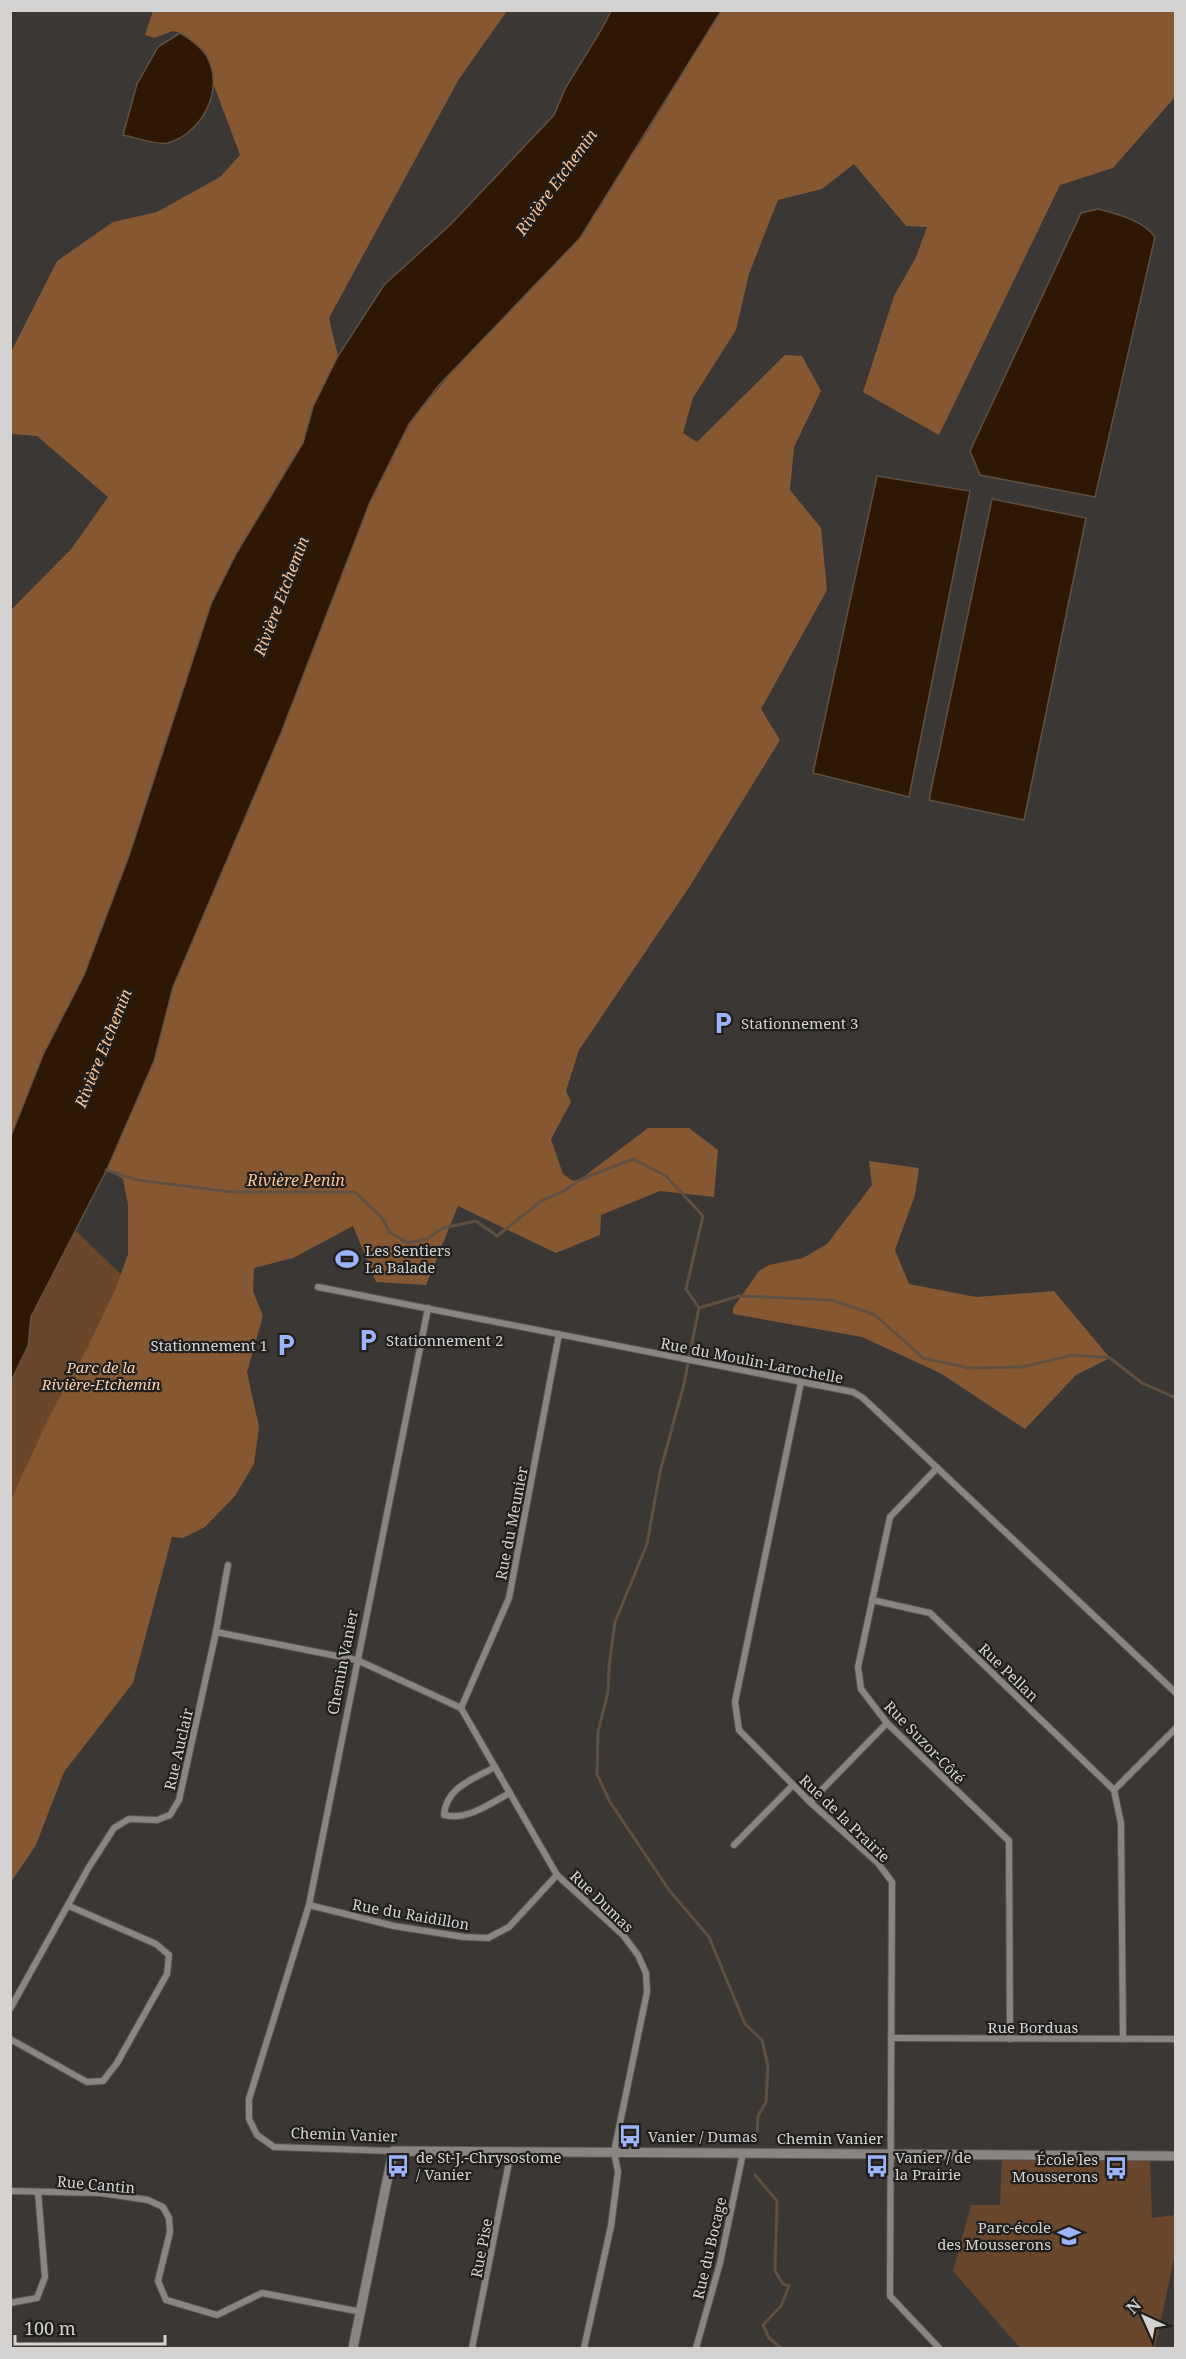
<svg xmlns="http://www.w3.org/2000/svg" width="1186" height="2359" viewBox="0 0 1186 2359" font-family="'Noto Serif',serif">
<style>
.green{fill:#6a472a}
.forest{fill:#865831}
.water{fill:#2e1803;stroke:#605041;stroke-width:1.5}
.lines{fill:none;stroke-linecap:round;stroke-linejoin:round}
.stream{stroke:#605041;stroke-width:3}
.minor-casing{stroke:#585452;stroke-width:8}
.tertiary-casing{stroke:#585452;stroke-width:11}
.minor{stroke:#898582;stroke-width:6}
.tertiary{stroke:#898582;stroke-width:9}
.labels{text-anchor:middle;dominant-baseline:central;stroke-width:4.5;stroke-linejoin:round;paint-order:stroke}
.poi-label{font-size:15px;fill:#d5d3d1;stroke:#201f1d;text-anchor:start}
.street-label{font-size:15px;fill:#d5d3d1;stroke:#201f1d}
.park-label{font-size:15px;font-style:italic;fill:#fcd0ae;stroke:#201f1d}
.water-label{font-size:16px;font-style:italic;fill:#fcc395;stroke:#201f1d}
</style>
<rect width="100%" height="100%" fill="#3a3734"/>
<g class="green">
<path d="M42,1198L137,1290L11,1729V1256Z"/>
<path d="M1002,2155L1150,2156L1152,2218L1175,2215V2254L1155,2348H1020L953,2271L971,2205H1000Z"/>
</g>
<g class="forest">
<path d="M153,11H507L459,79L329,318L338,356L313,407L303,443L236,554L211,604L129,856L84,975L43,1055L11,1136V610L72,548L108,497L37,436L11,434V352L57,261L113,222L157,212L220,177L240,155L213,83L207,58L194,43L180,33L173,31L154,38L145,35Z"/>
<path d="M721,11H1175V97L1113,168L1060,185L939,435L863,392L894,296L916,257L927,227L906,226L854,164L822,189L778,200L749,274L736,330L693,398L683,433L697,442L785,355L802,356L821,391L794,447L790,490L821,528L827,590L761,709L780,740L690,886L579,1050L566,1091L571,1102L551,1139L563,1174L573,1181L582,1178L648,1128H689L718,1150L714,1197L660,1191L601,1215L600,1235L556,1253L458,1206L426,1285L376,1282L353,1226L293,1258L254,1268L253,1291L263,1316L247,1372L259,1427L254,1464L235,1496L205,1527L183,1538L172,1537L133,1683L64,1772L36,1845L11,1882V1500L49,1417L88,1347L116,1288L128,1254V1205L123,1179L107,1169L154,1061L173,987L281,733L370,502L409,424L641,142Z"/>
<path d="M869,1161L919,1168L915,1195L895,1250L909,1284L976,1297L1054,1291L1110,1358L1076,1375L1025,1429L940,1373L862,1337L733,1314V1308L759,1271L769,1265L803,1258L827,1244L872,1185Z"/>
</g>
<g class="water">
<path d="M611,11H721L580,238L439,385L409,424L370,502L281,733L173,987L154,1061L107,1169L31,1317L28,1346L11,1381V1136L43,1055L84,975L129,856L211,604L236,554L303,443L313,407L338,356L384,285L451,224L554,115L566,87L603,27Z"/>
<path d="M180,33C190,39 202,47 207,57C225,90 202,133 168,143C159,146 134,137 123,135L137,84L158,47Z"/>
<path d="M1098,209C1117,214 1143,220 1155,237L1095,497L980,475L970,451L1081,213Z"/>
<path d="M877,476L970,491L909,797L813,773Z"/>
<path d="M992,499L1086,518L1024,820L929,800Z"/>
</g>
<g class="lines">
<g class="stream">
<path d="M106,1170L137,1180L232,1192H355L383,1219L389,1232L408,1243L427,1239L443,1228L476,1221L497,1236L541,1201L562,1192L582,1179L633,1159L666,1176L703,1216L686,1289L699,1308L739,1296L832,1300L875,1315L923,1358L969,1368L1022,1367L1073,1355L1110,1358L1142,1383L1176,1398"/>
<path d="M699,1308L684,1384L660,1472L647,1544L615,1622L609,1667L608,1692L598,1732L597,1774L610,1802L669,1890L709,1937L745,2024L762,2040L768,2066L766,2102L758,2116L757,2133"/>
<path d="M755,2175L777,2201L775,2271L783,2284L789,2286L781,2306L763,2325L769,2338L781,2348"/>
</g>
<g class="minor-casing">
<g id="minor">
<path d="M318,1287L853,1392L863,1398L1176,1693"/>
<path d="M801,1382L735,1702L739,1730L810,1802L878,1863L892,1882L890,2296L939,2348"/>
<path d="M937,1468L890,1517L858,1667L861,1689L887,1723L1009,1841L1010,2039"/>
<path d="M872,1600L930,1613L1114,1790L1121,1823L1123,2039"/>
<path d="M216,1632L357,1660L461,1708L557,1875L623,1935L638,1955L646,1973L647,1992L614,2152L618,2172L611,2226L584,2348"/>
<path d="M461,1708L509,1598L559,1334"/>
<path d="M495,1767C474,1779 446,1787 444,1815C467,1821 491,1803 510,1793"/>
<path d="M1114,1790L1176,1728"/>
<path d="M810,1802L887,1723"/>
<path d="M734,1845L793,1785"/>
<path d="M309,1905L394,1926L464,1937L488,1938L509,1927L557,1875"/>
<path d="M10,2009L89,1867L114,1828L129,1819L157,1820L170,1815L179,1800L216,1632L228,1565"/>
<path d="M891,2038L1176,2039"/>
<path d="M10,2039L87,2082L103,2081L117,2063L167,1974L169,1955L156,1944L69,1906"/>
<path d="M393,2151L274,2147L257,2135L249,2119V2099L309,1905L428,1308"/>
<path d="M10,2191L101,2193L148,2200L163,2207L169,2218L170,2232L158,2281L166,2300L217,2315L262,2293L362,2312"/>
<path d="M10,2303L37,2298L45,2277L38,2192"/>
<path d="M472,2348L511,2152"/>
<path d="M696,2348L720,2263L743,2153"/>
</g>
</g>
<g class="tertiary-casing">
<path id="tertiary" d="M353,2348L393,2151L1176,2156"/>
</g>
<use href="#minor" class="minor"/>
<use href="#tertiary" class="tertiary"/>
</g>
<defs>
<g id="parking-bare" transform="scale(1.8)"><path d="M-3.5-5.5H1a3.5 3.5 0 0 1 0 7H-1V5.5H-3.5ZM-1-3.4V-.6H.8a1.4 1.4 0 0 0 0-2.8Z" fill="#9cb4fd" stroke="#201f1d" stroke-width="2.5" paint-order="stroke"/></g>
<g id="stadium-bare" transform="scale(1.8)"><path d="M0-5a6.5 5 0 1 0 0 10a6.5 5 0 1 0 0-10ZM-3.5-1.8h7v3.6h-7Z" fill="#9cb4fd" stroke="#201f1d" stroke-width="2.5" paint-order="stroke"/></g>
<g id="bus-bare" transform="scale(1.8)"><path d="M-5-6H5V4H4V6H2V4H-2V6H-4V4H-5ZM-3.5-4V0h7V-4ZM-3.5 1.2v1.5H-2V1.2ZM2 1.2v1.5H3.5V1.2Z" fill="#9cb4fd" stroke="#201f1d" stroke-width="2.5" paint-order="stroke"/></g>
<g id="school-bare" transform="scale(1.8)"><path d="M0-5L7-2L0 1L-7-2ZM-4 1L0 2.5L4 1V4Q0 6-4 4Z" fill="#9cb4fd" stroke="#201f1d" stroke-width="2.5" paint-order="stroke"/></g>
</defs>
<g fill-rule="evenodd">
<use href="#parking-bare" x="723" y="1023"/>
<use href="#stadium-bare" x="347" y="1259"/>
<use href="#parking-bare" x="368" y="1340"/>
<use href="#parking-bare" x="286" y="1345"/>
<use href="#bus-bare" x="630" y="2136"/>
<use href="#bus-bare" x="398" y="2166"/>
<use href="#bus-bare" x="877" y="2166"/>
<use href="#bus-bare" x="1116" y="2168"/>
<use href="#school-bare" x="1069" y="2236"/>
</g>
<g class="labels">
<g class="poi-label">
<text x="741" y="1023">Stationnement 3</text>
<text x="365" y="1250">Les Sentiers<tspan x="365" dy="17">La Balade</tspan></text>
<text x="386" y="1340">Stationnement 2</text>
<text x="268" y="1345" text-anchor="end">Stationnement 1</text>
<text x="648" y="2136">Vanier / Dumas</text>
<text x="416" y="2157">de St-J.-Chrysostome<tspan x="416" dy="17">/ Vanier</tspan></text>
<text x="895" y="2157">Vanier / de<tspan x="895" dy="17">la Prairie</tspan></text>
<text x="1098" y="2159" text-anchor="end">École les<tspan x="1098" dy="17">Mousserons</tspan></text>
<text x="1051" y="2227" text-anchor="end">Parc-école<tspan x="1051" dy="17">des Mousserons</tspan></text>
</g>
<g class="street-label">
<text transform="translate(752 1360) rotate(11)">Rue du Moulin-Larochelle</text>
<text transform="translate(511 1523) rotate(-79)">Rue du Meunier</text>
<text transform="translate(342 1662) rotate(-79)">Chemin Vanier</text>
<text transform="translate(1009 1672) rotate(44)">Rue Pellan</text>
<text transform="translate(925 1742) rotate(46)">Rue Suzor-Côté</text>
<text transform="translate(178 1749) rotate(-77)">Rue Auclair</text>
<text transform="translate(845 1818) rotate(44)">Rue de la Prairie</text>
<text transform="translate(602 1901) rotate(44)">Rue Dumas</text>
<text transform="translate(411 1914) rotate(10)">Rue du Raidillon</text>
<text x="1033" y="2027">Rue Borduas</text>
<text transform="translate(344 2134) rotate(2)">Chemin Vanier</text>
<text x="830" y="2138">Chemin Vanier</text>
<text transform="translate(96 2184) rotate(5)">Rue Cantin</text>
<text transform="translate(481 2248) rotate(-79)">Rue Pise</text>
<text transform="translate(709 2248) rotate(-77)">Rue du Bocage</text>
</g>
<g class="park-label">
<text x="101" y="1367">Parc de la<tspan x="101" dy="17">Rivière-Etchemin</tspan></text>
</g>
<g class="water-label">
<text transform="translate(556 182) rotate(-54)">Rivière Etchemin</text>
<text transform="translate(281 596) rotate(-69)">Rivière Etchemin</text>
<text transform="translate(103 1048) rotate(-68)">Rivière Etchemin</text>
<text x="296" y="1180">Rivière Penin</text>
</g>
</g>
<rect width="1186" height="2359" fill="none" stroke="#d5d3d1" stroke-width="24"/>
<g transform="translate(1144 2317) rotate(315)" stroke="#201f1d" stroke-width="4.5" paint-order="stroke">
<path d="M0-4.5L10 22L0 15L-10 22Z" fill="#d5d3d1"/>
<text y="-9" font-size="16" font-weight="bold" text-anchor="middle" fill="#d5d3d1">N</text>
</g>
<path d="M15 2335v9h150v-9" fill="none" stroke="#d5d3d1" stroke-width="3"/>
<text x="24" y="2335" font-size="18" fill="#d5d3d1" stroke="#201f1d" stroke-width="4.5" paint-order="stroke">100 m</text>
</svg>
